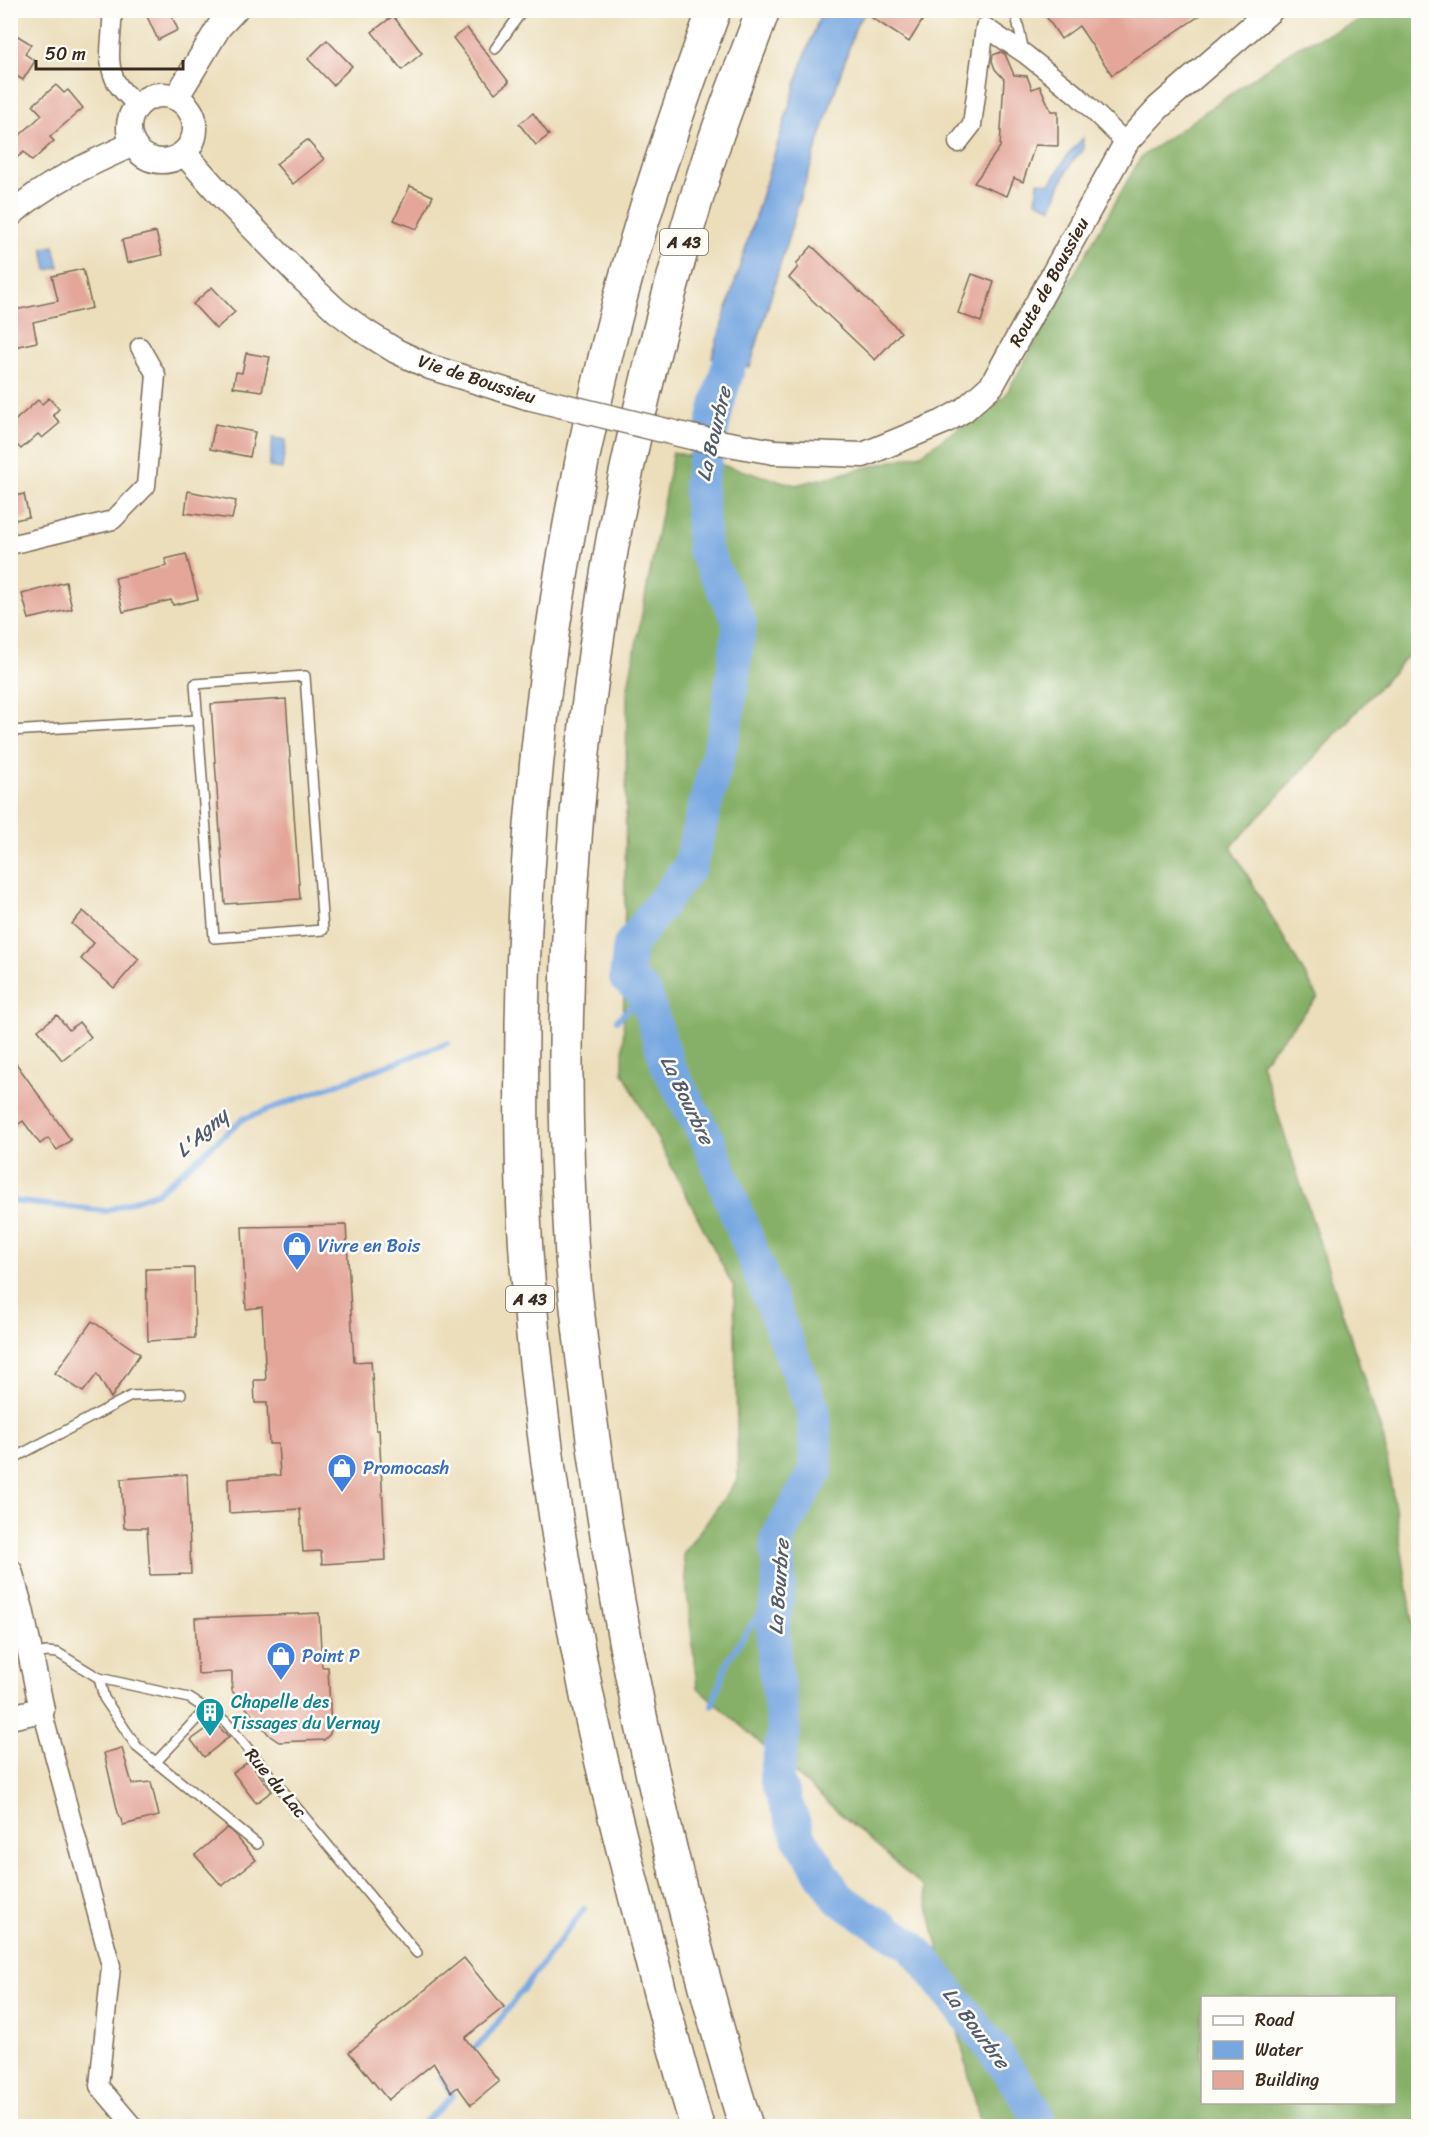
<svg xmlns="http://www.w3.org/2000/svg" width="1429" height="2137" viewBox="0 0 1429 2137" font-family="Sriracha,sans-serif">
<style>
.forest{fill:#86b068;stroke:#606d43;stroke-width:1.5;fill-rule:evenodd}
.water{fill:#77a7e1;stroke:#596880;stroke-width:1.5}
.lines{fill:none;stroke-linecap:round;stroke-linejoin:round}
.stream{stroke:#77a7e1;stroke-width:6}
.river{stroke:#77a7e1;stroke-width:34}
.building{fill:#e3a699}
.service-casing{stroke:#796955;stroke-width:12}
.minor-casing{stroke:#796955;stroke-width:21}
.tertiary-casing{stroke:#796955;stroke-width:27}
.motorway-casing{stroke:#796955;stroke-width:36}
.service{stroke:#fff;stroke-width:9}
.minor{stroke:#fff;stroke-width:18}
.tertiary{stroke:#fff;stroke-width:24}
.motorway{stroke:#fff;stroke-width:33}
.tertiary-bridge-casing{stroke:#796955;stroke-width:27;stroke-linecap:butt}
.tertiary-bridge{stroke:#fff;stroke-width:24}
.labels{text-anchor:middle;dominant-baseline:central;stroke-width:5;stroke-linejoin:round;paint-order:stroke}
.shield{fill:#fdfcf7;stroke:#75695f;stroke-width:1.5}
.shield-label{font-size:16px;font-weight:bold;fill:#3b2a1e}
.street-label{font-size:18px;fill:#3b2a1e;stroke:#fdfcf7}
.shop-label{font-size:18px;fill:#366cbe;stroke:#fdfcf7;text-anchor:start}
.culture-label{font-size:18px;fill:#0d838f;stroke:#fdfcf7;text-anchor:start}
.water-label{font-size:20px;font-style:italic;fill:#535c6c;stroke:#fdfcf7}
</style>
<rect width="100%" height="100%" fill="#fdfcf7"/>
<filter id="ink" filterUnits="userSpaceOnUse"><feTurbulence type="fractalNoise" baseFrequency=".0167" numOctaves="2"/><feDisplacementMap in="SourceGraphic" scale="12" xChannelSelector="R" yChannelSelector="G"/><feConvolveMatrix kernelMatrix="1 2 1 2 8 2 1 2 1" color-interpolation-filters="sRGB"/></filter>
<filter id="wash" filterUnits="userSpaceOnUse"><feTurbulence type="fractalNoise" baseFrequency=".008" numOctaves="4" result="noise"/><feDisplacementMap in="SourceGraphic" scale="24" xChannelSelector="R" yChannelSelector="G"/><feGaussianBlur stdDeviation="1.35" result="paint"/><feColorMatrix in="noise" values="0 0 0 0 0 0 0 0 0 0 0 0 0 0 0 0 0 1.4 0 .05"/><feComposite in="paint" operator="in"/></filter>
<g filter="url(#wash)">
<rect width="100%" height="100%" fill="#ecdebb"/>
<path class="forest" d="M1384,11H1418V645L1231,847L1318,997L1261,1063L1384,1440L1418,1653V2126H981L924,1888L697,1687L683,1554L738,1479L734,1288L623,1072L627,692L673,452L796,485L921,454L1005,396L1141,157L1297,47ZM1202,1998H1394V2102H1202Z"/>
<g class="water">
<path d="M822,11H868L857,23L797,208L750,367L712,357L804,58Z"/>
<path d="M1083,138V151C1069,158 1057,193 1052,208L1036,201L1038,182L1051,183L1067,156Z"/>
<path d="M54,246L59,267L47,270L43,248Z"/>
<path d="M273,438L286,440L282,469L269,467Z"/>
</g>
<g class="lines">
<g class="stream">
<path d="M617,1020L645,993"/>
<path d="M10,1201L106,1211L158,1192L243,1119L448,1043"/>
<path d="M712,1705L728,1660L779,1584"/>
<path d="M467,2054L485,2039L584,1909"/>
<path d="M420,2126L453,2096L441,2075"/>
</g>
<path class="river" d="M743,316L717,406L700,483L704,550L740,622L727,719L690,866L630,945L626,978L645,993L668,1067L709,1142L814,1412L816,1471L777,1539L779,1584L773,1624L775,1667L784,1731L776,1778L799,1837L839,1899L910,1945L924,1960L998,2056L1032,2105L1041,2126"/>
</g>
<g id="blocks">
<g class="building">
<path d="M144,10H169L178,30L158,40Z"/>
<path d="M860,10H929L909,42Z"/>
<path d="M1042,10H1208L1112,75L1079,26L1061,39Z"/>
<path d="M393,16L422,53L402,70L372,32Z"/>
<path d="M467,28L509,82L495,93L453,38Z"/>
<path d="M10,31L31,44L25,54L35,61L23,80L13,74L10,77Z"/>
<path d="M327,40L352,66L333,85L308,59Z"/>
<path d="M1001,52L1005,54L1014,75L1027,76L1032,89L1040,86L1051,111H1058V146L1035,145L1023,182L1014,178L1007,196L974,183L1000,147L1004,79L995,69L992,61L993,55Z"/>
<path d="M56,85L64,93L68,90L83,108L50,137L54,141L32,161L24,152L10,163V144L42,115L33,105Z"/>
<path d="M533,113L549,135L536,145L519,124Z"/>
<path d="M307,140L324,159L293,184L276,164Z"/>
<path d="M410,186L433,196L417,229L394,220Z"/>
<path d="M156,232L162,255L127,263L122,240Z"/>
<path d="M812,246L901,332L875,360L789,278L798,267L796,264Z"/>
<path d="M83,269L92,308L33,322L37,342L14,347L10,332V311L58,301L52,276Z"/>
<path d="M972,274L994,282L981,322L958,313Z"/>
<path d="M212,287L235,312L216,329L193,304Z"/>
<path d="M246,353L270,357L262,391L233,387L236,372L242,373Z"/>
<path d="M49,398L59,409L53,415L60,423L42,438L38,434L21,449L10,438V425L38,400L42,404Z"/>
<path d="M215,424L255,432L250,457L210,449Z"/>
<path d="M188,491L236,501L232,519L185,513Z"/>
<path d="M24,494L29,517L10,521V497Z"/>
<path d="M186,554L198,599L173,605L171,600L123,612L115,578L167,566L165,559Z"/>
<path d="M66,582L72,609L29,619L22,594Z"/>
<path d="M286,699L300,899L225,904L211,704Z"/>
<path d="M83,911L139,959L114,988L81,959L94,943L72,924Z"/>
<path d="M57,1015L69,1030L79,1022L91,1037L62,1060L38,1030Z"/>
<path d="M10,1055L71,1140L57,1150L48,1138L40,1144L23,1121L10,1130Z"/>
<path d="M346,1225L354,1362L371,1361L376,1430H379L386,1560L322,1564L321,1551L303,1552L300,1509L229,1513L228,1479L280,1475L278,1444H269L267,1403H255L254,1380H266L262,1307L246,1309L242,1227Z"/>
<path d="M194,1268L195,1338L148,1341L146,1269Z"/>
<path d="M92,1321L140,1354L111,1398L97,1374L83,1392L55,1373Z"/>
<path d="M187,1474L191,1574L150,1575L147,1528H124L121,1479Z"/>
<path d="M319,1613L322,1667H328L331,1729L330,1734L324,1740L279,1742L270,1736L232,1691V1672L198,1674L195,1618Z"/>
<path d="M215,1723L229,1737L204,1757L191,1740Z"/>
<path d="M122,1748L132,1784L151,1782L159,1816L123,1825L120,1817H119L104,1753Z"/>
<path d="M249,1761L272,1791L256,1803L233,1773Z"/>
<path d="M227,1828L235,1835L256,1860L222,1886L195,1855Z"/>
<path d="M464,1958L504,2007L465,2038L499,2082L471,2105L458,2087L451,2092L434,2063L388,2100L349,2052Z"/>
</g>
</g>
</g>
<g filter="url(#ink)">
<use href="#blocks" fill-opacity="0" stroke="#796955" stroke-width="1.5"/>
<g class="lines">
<g class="service-casing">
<g id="service">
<path d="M1015,10L1024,52"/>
<path d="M495,49L523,10"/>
<path d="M305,676L323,930L214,938L195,684Z"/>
<path d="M10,731L198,720"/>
<path d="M10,1460L131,1396L181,1394"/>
<path d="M32,1655L47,1652L58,1653L99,1678L189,1698L225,1721L417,1953"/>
<path d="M99,1678L104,1698L137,1747L257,1844"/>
<path d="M156,1762L206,1709"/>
</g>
</g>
<g class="minor-casing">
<g id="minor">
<path d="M112,10C114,35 103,63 118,85C123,92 131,99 137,106"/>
<path d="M958,143L972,125L985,27L1025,54L1078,96L1126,143"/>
<path d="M10,545L113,520L146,486L156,375L140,347"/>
<path d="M42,1710L111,1966L99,2086L133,2126"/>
</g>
</g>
<g class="tertiary-casing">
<g id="tertiary">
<circle cx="162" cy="128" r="33"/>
<path d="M176,98L219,27L235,10"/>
<path d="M184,153L221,195L304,280L337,311L364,331L396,351L430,367L527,397"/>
<path d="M10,215C49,181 87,165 133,144"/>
<path d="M774,452L863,455L943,422L964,410L992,385L1126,143L1158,108L1271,10"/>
<path d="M10,1571L21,1609L42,1710L10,1717"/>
</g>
</g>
<g class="motorway-casing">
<g id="motorway">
<path d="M697,2126C678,2064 662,2001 646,1938C625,1858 604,1777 587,1696C559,1554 538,1410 527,1266C521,1187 521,1107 522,1028C525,782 557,537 620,299C646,201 679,106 714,10"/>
<path d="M746,2126C726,2065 710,2001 693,1938C649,1774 615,1608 593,1439C585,1378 577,1317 572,1256C560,1068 566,879 590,693C599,621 610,549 625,478C649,365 678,253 714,143C729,98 747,55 763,10"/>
</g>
</g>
<use href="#service" class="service"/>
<use href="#minor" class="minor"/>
<use href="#tertiary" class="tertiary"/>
<use href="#motorway" class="motorway"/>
<g class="tertiary-bridge-casing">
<path id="tertiary-bridge" d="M527,397L691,437L774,452"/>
</g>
<use href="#tertiary-bridge" class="tertiary-bridge"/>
</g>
</g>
<defs>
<g id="shop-pin" transform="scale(1.5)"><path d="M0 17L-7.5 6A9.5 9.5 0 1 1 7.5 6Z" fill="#3f7fe0" stroke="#fdfcf7"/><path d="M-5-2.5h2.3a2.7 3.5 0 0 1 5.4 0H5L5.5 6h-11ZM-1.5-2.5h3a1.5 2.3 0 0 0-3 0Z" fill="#fff"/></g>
<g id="building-pin" transform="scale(1.5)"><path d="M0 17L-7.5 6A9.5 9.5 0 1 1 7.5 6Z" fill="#0f9aa8" stroke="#fdfcf7"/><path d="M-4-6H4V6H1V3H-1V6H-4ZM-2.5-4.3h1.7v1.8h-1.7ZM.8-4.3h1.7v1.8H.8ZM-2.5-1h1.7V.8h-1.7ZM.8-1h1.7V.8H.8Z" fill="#fff"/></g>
</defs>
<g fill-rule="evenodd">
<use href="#shop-pin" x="297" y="1246"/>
<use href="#shop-pin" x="342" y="1468"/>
<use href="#shop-pin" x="281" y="1656"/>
<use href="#building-pin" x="210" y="1712"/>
</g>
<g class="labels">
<g class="shield">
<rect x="660" y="229" width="48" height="26" rx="4.5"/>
<rect x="506" y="1286" width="48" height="26" rx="4.5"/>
</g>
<g class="shield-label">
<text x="684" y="242">A 43</text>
<text x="530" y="1299">A 43</text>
</g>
<g class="street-label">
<text transform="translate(1049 282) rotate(-61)">Route de Boussieu</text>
<text transform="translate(477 379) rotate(18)">Vie de Boussieu</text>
<text transform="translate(276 1783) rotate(50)">Rue du Lac</text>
</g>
<g class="shop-label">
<text x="318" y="1246">Vivre en Bois</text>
<text x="363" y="1468">Promocash</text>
<text x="302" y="1656">Point P</text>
</g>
<g class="culture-label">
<text x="231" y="1702">Chapelle des<tspan x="231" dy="21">Tissages du Vernay</tspan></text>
</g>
<g class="water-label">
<text transform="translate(714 434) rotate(-77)">La Bourbre</text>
<text transform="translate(687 1100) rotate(64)">La Bourbre</text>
<text transform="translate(202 1133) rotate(-41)">L'Agny</text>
<text transform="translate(779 1587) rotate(-86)">La Bourbre</text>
<text transform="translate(976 2028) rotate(53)">La Bourbre</text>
</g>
</g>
<rect width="1429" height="2137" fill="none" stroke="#fdfcf7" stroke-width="36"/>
<rect x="1201" y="1996" width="195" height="108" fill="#fdfcf7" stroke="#afa8a0" stroke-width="1.5"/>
<rect x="1213" y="2016" width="30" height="9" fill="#ffffff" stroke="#afa8a0" stroke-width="1.5"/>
<text x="1255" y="2026" font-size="18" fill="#3b2a1e">Road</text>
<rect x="1213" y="2041" width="30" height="18" fill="#77a7e1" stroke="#afa8a0" stroke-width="1.5"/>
<text x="1255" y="2056" font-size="18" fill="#3b2a1e">Water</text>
<rect x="1213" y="2071" width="30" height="18" fill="#e3a699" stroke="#afa8a0" stroke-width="1.5"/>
<text x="1255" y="2086" font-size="18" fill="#3b2a1e">Building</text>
<path d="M36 60v9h147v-9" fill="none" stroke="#3b2a1e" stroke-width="3"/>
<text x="45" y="60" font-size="18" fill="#3b2a1e" stroke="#fdfcf7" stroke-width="4.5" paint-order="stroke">50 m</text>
</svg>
